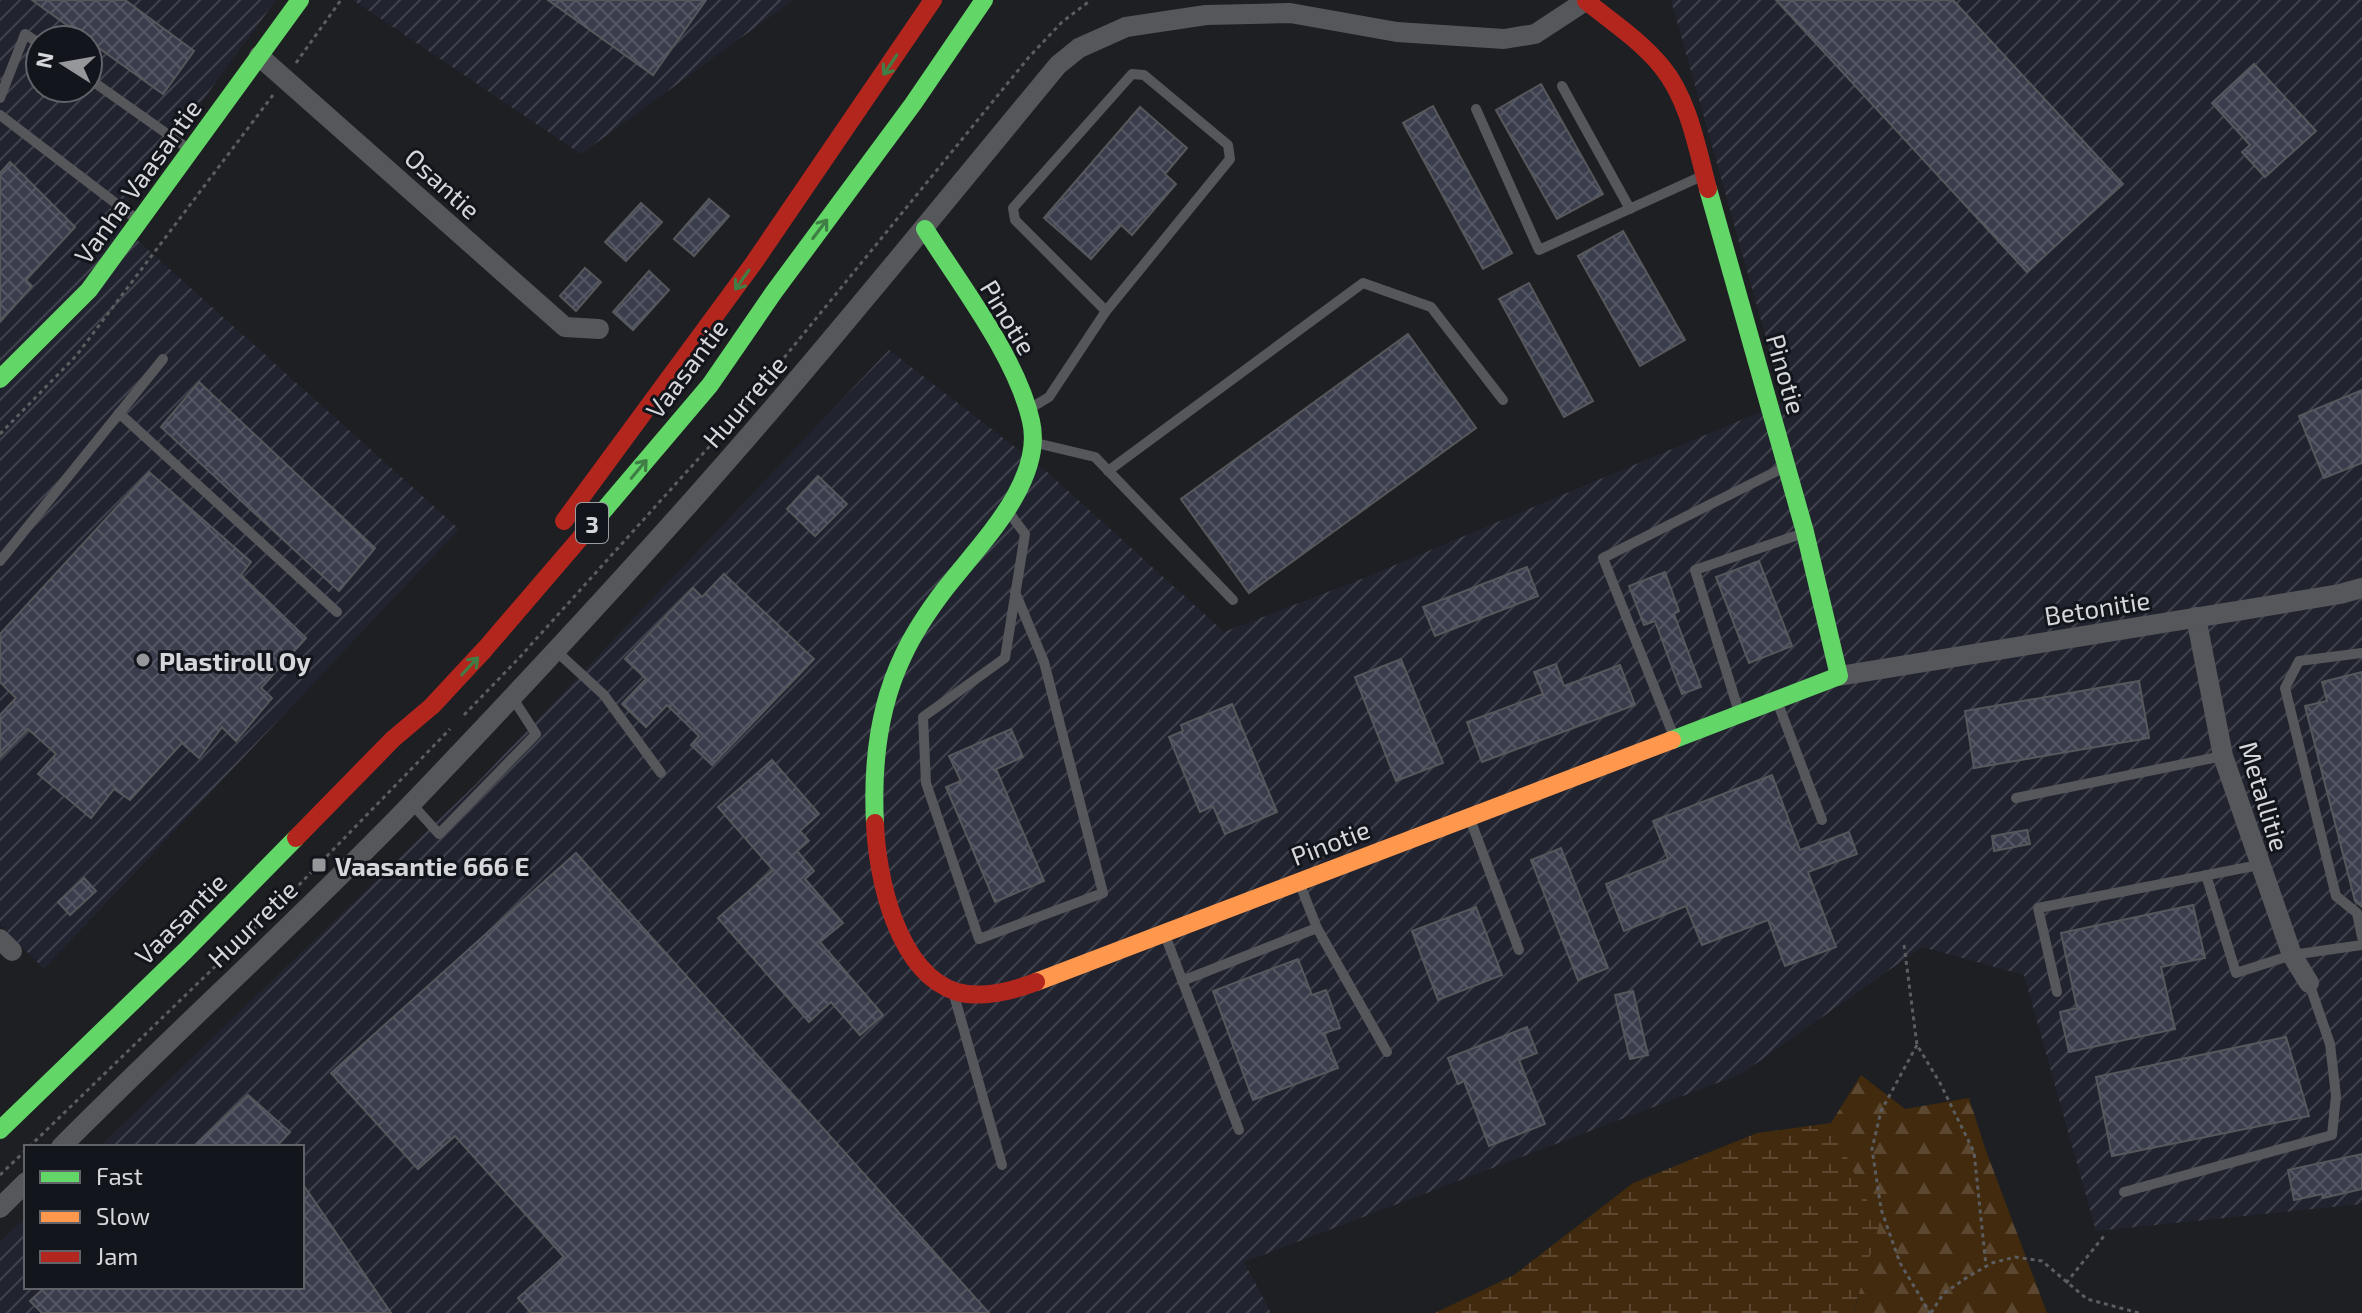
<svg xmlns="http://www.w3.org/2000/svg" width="2362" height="1313" viewBox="0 0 2362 1313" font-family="'Exo 2',sans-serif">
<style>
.industrial{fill:url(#industrial-furrows);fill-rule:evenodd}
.forest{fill:url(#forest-firs)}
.wetland{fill:url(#wetland-marsh)}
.building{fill:url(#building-cross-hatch);stroke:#57585b;stroke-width:2}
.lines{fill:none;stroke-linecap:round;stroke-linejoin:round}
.path{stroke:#5c5d5f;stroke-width:3;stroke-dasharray:4 4;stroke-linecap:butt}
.lane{stroke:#56575a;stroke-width:10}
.street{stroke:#56575a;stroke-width:20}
.fast{stroke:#63d668;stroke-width:18}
.slow{stroke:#ff974d;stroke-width:18}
.jam{stroke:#b3261e;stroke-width:18}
.oneway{stroke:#3f7f46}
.poi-dot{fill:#95979b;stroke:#13151c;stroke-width:3}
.labels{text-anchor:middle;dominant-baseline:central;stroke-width:6;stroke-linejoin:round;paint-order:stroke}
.shield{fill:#13151c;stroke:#9b9da2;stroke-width:2}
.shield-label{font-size:24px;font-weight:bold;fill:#d5d7db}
.street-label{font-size:26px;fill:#d5d7db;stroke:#13151c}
.poi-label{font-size:26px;font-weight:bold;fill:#d5d7db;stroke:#13151c;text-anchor:start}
</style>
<defs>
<pattern id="industrial-furrows" width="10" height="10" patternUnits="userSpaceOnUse" patternTransform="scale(2)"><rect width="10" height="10" fill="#21242f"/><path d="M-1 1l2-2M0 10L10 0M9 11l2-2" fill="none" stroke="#40434d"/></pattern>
<pattern id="forest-firs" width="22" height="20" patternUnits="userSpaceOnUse" patternTransform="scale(2)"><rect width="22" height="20" fill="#412a0d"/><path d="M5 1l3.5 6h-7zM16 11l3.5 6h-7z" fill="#5c4830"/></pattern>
<pattern id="wetland-marsh" width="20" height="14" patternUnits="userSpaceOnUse" patternTransform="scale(2)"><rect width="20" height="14" fill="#412a0d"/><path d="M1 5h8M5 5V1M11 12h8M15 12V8" fill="none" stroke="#5c4830"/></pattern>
<pattern id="building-cross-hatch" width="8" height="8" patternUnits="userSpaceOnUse" patternTransform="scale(2)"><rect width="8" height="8" fill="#3a3d4c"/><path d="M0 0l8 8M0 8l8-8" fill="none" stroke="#565865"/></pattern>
</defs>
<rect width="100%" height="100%" fill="#1e1f23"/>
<g class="industrial">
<path d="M0,0H276L115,220L459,529L44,969L0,924ZM40,40H88V88H40Z"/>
<path d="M353,0H793L581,154Z"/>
<path d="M1671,0H2362V1204L2096,1231L2024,975L1922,947L1741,1074L1244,1262L1271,1313H0V1242L26,1217V1287H302V1147H99L477,783L889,350L1046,471L1224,632L1364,578L1784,402Z"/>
</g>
<path class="forest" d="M1861,1075L1905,1109L1969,1098L1985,1148L2047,1313H1853L1859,1295L1831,1123Z"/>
<path class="wetland" d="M1831,1123L1879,1226L1853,1313H1435L1514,1275L1633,1183L1757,1133Z"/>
<g class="building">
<path d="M32,0H125L194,51L163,94Z"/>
<path d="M548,0H706L653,75Z"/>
<path d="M1776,0H1953L2123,184L2027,272Z"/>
<path d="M2254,64L2316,131L2265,177L2242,152L2250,145L2212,103Z"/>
<path d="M1541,84L1603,194L1557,219L1496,110Z"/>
<path d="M1433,106L1512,253L1483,269L1403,123Z"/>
<path d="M1140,107L1187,148L1165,174L1176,184L1132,235L1121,225L1091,259L1044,218Z"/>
<path d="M10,162L75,227L26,280L32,286L0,322V173Z"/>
<path d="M709,199L729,216L694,256L674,239Z"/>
<path d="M641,203L662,222L626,261L605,242Z"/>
<path d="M1623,231L1685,340L1640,366L1578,256Z"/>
<path d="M585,268L601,282L576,311L560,296Z"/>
<path d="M649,271L669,290L633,330L613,312Z"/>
<path d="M1529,283L1593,401L1564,417L1499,299Z"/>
<path d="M1408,334L1476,428L1249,593L1181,499Z"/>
<path d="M199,382L375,548L339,591L161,427Z"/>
<path d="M2362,390V463L2324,478L2299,416Z"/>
<path d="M149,472L251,562L241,575L306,638L261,688L272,698L236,741L222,727L199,758L182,743L130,800L114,789L91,818L38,774L56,754L28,729L0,757V715L16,698L0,682V634Z"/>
<path d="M818,476L847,504L815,536L787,509Z"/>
<path d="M1759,561L1792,646L1749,663L1716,577Z"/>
<path d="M1527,567L1538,596L1435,636L1423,607Z"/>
<path d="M1665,572L1679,611L1674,614L1701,687L1682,694L1655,621L1644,625L1629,586Z"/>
<path d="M724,574L814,659L712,765L691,745L699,736L667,705L646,727L622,704L646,679L625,659L693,588L702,597Z"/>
<path d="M1401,659L1443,763L1396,781L1355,677Z"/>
<path d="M1556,664L1564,686L1620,665L1635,705L1482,762L1467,722L1543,694L1534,672Z"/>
<path d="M2362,672V907L2355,901L2305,706L2327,701L2322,682Z"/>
<path d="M2139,681L2149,738L1974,768L1965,711Z"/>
<path d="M1232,704L1277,812L1225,834L1213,806L1200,812L1169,737L1183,731L1181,725Z"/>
<path d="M1011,729L1023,757L996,769L1044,881L995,902L946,787L961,781L949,756Z"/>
<path d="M772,760L819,814L800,831L809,841L797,851L814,871L805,879L843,923L820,942L883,1015L860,1035L831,1002L809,1022L718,918L773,870L718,807Z"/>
<path d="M1772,775L1800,850L1849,832L1857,854L1808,872L1836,947L1785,966L1768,920L1702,945L1686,906L1624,931L1606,884L1668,859L1653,821Z"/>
<path d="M2027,830L2030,844L1994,851L1992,836Z"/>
<path d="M1561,848L1608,968L1578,980L1531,860Z"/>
<path d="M576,853L989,1313H531L518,1298L564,1257L455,1136L418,1169L331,1073Z"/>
<path d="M84,878L96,891L70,915L58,902Z"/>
<path d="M2193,905L2205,958L2161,967L2175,1029L2069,1052L2060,1012L2077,1008L2061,933Z"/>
<path d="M1476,907L1502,975L1438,1000L1412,931Z"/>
<path d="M1298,959L1312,995L1326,990L1340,1028L1324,1033L1338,1068L1253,1100L1213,991Z"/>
<path d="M1633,991L1648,1055L1630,1059L1615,995Z"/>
<path d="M1527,1027L1537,1053L1519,1060L1545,1124L1489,1146L1464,1081L1458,1084L1448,1058Z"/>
<path d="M2286,1037L2309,1116L2112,1156L2096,1077Z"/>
<path d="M248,1095L290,1132L276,1147H193Z"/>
<path d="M2362,1154V1189L2323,1198L2322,1194L2294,1200L2288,1170Z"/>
<path d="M302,1183L391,1313H42L30,1301L45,1287H302Z"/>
</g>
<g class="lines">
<g class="path">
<path d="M296,63L341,0"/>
<path d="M0,434L76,356L273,95"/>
<path d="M464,715L519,658L735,418L1029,57L1062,22L1091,0"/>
<path d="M1904,945L1917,1045L1940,1083L1974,1152L1986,1266"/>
<path d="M1917,1045L1881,1111L1872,1149L1881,1209L1900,1263L1930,1313"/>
<path d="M29,1147L297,887L450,729"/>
<path d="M0,1175L26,1150"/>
<path d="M2066,1283L2104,1236"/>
<path d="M1931,1313L1943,1294L1966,1278L1992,1263L2015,1257L2042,1261L2087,1299L2139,1313"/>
</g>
<g class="lane">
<path d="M88,78L190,150"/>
<path d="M1562,86L1630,209"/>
<path d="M0,98L25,34L40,44"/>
<path d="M1476,109L1539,250L1702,176"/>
<path d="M0,115L139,221"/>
<path d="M1029,409L1049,397L1106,311L1230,159L1228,145L1144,75L1132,74L1013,208L1015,220L1106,311"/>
<path d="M119,413L337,612"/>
<path d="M1036,443L1095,457L1233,600"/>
<path d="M1108,471L1363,283L1431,307L1503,400"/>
<path d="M1007,510L1025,534L1005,658L923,717L926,783L979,939L1103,893L1044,662L1015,592"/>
<path d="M0,561L163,359"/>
<path d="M555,650L604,695L661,773"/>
<path d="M2362,653L2299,661L2285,688L2336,896L2357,913L2362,937"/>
<path d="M1777,701L1822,820"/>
<path d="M1739,712L1695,570L1804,533"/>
<path d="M1674,737L1603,558L1785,467"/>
<path d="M2016,798L2223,756"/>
<path d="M411,803L439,834L536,734L512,697"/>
<path d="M1470,819L1519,950"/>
<path d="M2206,875L2236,973L2292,955L2362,945"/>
<path d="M1317,928L1387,1052"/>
<path d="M1165,935L1239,1130"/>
<path d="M1182,981L1317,928L1299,882"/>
<path d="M2057,992L2038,908L2259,865"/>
<path d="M954,995L1002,1165"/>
<path d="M2124,1192L2332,1135L2336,1096L2330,1044L2309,983"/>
</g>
<g class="street">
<path d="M259,56L565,327L599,329"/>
<path d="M2196,617L2223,756L2292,955L2309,983"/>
<path d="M1839,676L2340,594L2362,588"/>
<path d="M0,939L12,951"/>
<path d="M61,1147C177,1030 301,919 415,800C541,668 666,534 784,395C877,286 967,175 1058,65L1079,48L1126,27L1206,15L1290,13L1397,32L1504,39L1535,34L1587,0"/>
<path d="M0,1208L26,1182"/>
</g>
<g class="fast">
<path d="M0,379L89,290L300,0"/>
<path d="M582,536L710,385L774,292L913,104L984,0"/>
<path d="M1672,740L1839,676L1805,532L1708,189"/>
<path d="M875,823C872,765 878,708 903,656C914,632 929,610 945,589C979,545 1045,481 1031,421C1017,358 960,284 925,229"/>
<path d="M0,1130L185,951L296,838"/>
</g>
<path class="slow" d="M1036,982L1672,740"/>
<g class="jam">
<path d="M1586,1C1611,21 1641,41 1662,67C1689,100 1697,148 1708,189"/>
<path d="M564,521L753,264L933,0"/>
<path d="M875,823C877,877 897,973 957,992C983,999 1012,991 1036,982"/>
<path d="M296,838L393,739L432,706L485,649L582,536"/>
</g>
</g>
<defs><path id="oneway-shaft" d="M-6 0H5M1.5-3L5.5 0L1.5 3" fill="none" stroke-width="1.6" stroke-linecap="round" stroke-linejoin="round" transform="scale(2)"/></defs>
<g class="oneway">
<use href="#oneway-shaft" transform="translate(890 65) rotate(124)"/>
<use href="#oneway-shaft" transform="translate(820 229) rotate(-53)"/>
<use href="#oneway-shaft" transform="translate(742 280) rotate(125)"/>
<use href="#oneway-shaft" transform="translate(639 469) rotate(-50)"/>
<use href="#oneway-shaft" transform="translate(470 666) rotate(-47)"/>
</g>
<g class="poi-dot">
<circle cx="143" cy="660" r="8"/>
<rect x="311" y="857" width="16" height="16" rx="4"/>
</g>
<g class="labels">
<rect class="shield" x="576" y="503" width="32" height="40" rx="6"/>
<g class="shield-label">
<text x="592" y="523">3</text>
</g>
<g class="street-label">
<text transform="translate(137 181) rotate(-54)">Vanha Vaasantie</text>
<text transform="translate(443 183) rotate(42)">Osantie</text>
<text transform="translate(1009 317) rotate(59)">Pinotie</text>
<text transform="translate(686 368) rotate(-53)">Vaasantie</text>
<text transform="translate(1787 374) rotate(74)">Pinotie</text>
<text transform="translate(744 401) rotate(-49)">Huurretie</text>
<text transform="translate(2097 607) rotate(-9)">Betonitie</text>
<text transform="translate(2265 796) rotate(73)">Metallitie</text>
<text transform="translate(1330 842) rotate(-21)">Pinotie</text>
<text transform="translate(180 918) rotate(-45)">Vaasantie</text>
<text transform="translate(252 923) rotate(-44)">Huurretie</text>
</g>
<g class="poi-label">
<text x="159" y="660">Plastiroll Oy</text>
<text x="335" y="865">Vaasantie 666 E</text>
</g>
</g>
<rect x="24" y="1145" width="280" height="144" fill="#13151c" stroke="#616368" stroke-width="2"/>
<rect x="40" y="1171" width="40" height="12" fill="#63d668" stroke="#616368" stroke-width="2"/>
<text x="96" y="1185" font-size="24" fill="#d5d7db">Fast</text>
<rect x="40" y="1211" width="40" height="12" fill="#ff974d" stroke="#616368" stroke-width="2"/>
<text x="96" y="1225" font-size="24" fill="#d5d7db">Slow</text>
<rect x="40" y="1251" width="40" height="12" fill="#b3261e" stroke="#616368" stroke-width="2"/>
<text x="96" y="1265" font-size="24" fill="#d5d7db">Jam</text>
<g transform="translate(64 64) rotate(281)"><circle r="38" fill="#13151c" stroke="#616368" stroke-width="2"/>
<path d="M0-6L14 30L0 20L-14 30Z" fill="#95979b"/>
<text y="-12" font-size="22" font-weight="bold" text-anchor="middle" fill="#d5d7db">N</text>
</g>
</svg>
